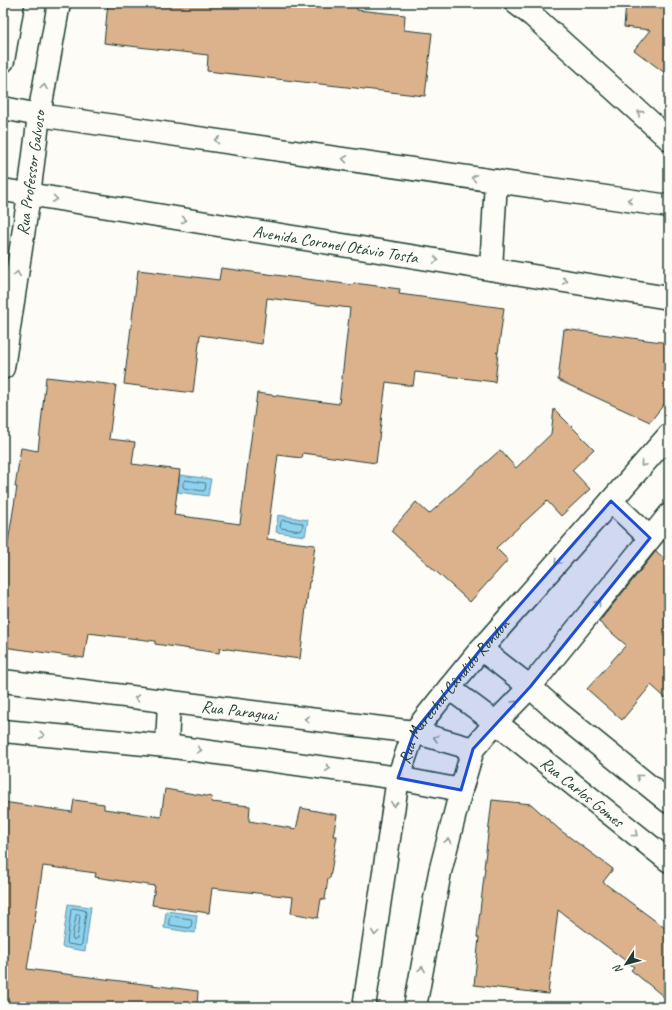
<svg xmlns="http://www.w3.org/2000/svg" width="672" height="1010" viewBox="0 0 672 1010" font-family="Caveat,sans-serif">
<style>
.water{fill:#8fd2f0;stroke:#6296a5}
.lines{fill:none;stroke-linecap:round;stroke-linejoin:round}
.shore{stroke:#4c797f;stroke-width:1}
.building{fill:#dcb28d;stroke:#1f3d34}
.street-casing{stroke:#1f3d34;stroke-width:25}
.secondary-casing{stroke:#1f3d34;stroke-width:25}
.street{stroke:#fdfcf7;stroke-width:22}
.secondary{stroke:#fdfcf7;stroke-width:22}
.oneway{stroke:#8e9c96}
.marked{fill:#1d4ed8;fill-opacity:0.2;stroke:#1d4ed8;stroke-width:3;stroke-linejoin:round}
.labels{text-anchor:middle;dominant-baseline:central;stroke-width:3.5;stroke-linejoin:round;paint-order:stroke}
.street-label{font-size:17px;fill:#1f3d34;stroke:#fdfcf7}
</style>
<rect width="100%" height="100%" fill="#fdfcf7"/>
<filter id="ink" filterUnits="userSpaceOnUse"><feTurbulence type="fractalNoise" baseFrequency=".025" numOctaves="2"/><feDisplacementMap in="SourceGraphic" scale="8" xChannelSelector="R" yChannelSelector="G"/><feConvolveMatrix kernelMatrix="1 2 1 2 8 2 1 2 1" color-interpolation-filters="sRGB"/></filter>
<g filter="url(#ink)">
<g class="water">
<path d="M180,475L211,479L208,496L178,492Z"/>
<path d="M278,515L308,520L305,536L276,532Z"/>
<path d="M68,904L91,907L85,951L62,947Z"/>
<path d="M166,911L197,915L195,933L164,928Z"/>
</g>
<g class="lines">
<g class="shore">
<path d="M185,480L205,483L206,484L205,490L203,491L184,488C182,486 183,481 185,480Z"/>
<path d="M283,520L302,523L303,525L302,530L300,531L281,528L280,527L281,522Z"/>
<path d="M73,908L84,910L86,912L82,944L80,946L68,944L67,943L71,910Z"/>
<path d="M77,914H79L80,916L77,939L75,940H73L72,938L76,916Z"/>
<path d="M171,916L191,919L192,921L191,927L189,928L170,925C168,923 169,917 171,916Z"/>
</g>
</g>
<g class="building">
<path d="M108,3H357V10L405,15L404,30L432,33L425,96L207,71L208,55L104,43Z"/>
<path d="M626,3H669V76L634,50L650,30L624,27Z"/>
<path d="M221,268L353,285L354,283L400,289L399,294L504,308L498,353L496,352L498,354L495,382L415,372L413,386L386,382L376,463L303,453L302,458L278,455L267,539L315,545L310,582H309L300,659L220,648L219,653L155,644V641L88,633L84,658L3,647V573L17,487H15L21,448L38,451L46,377L116,385L109,439L135,442L132,464L180,470L174,515L240,524L257,393L339,404L350,308L267,298L262,344L200,335L193,393L124,384L138,270L219,280Z"/>
<path d="M564,329L669,343V398L650,422L558,380Z"/>
<path d="M554,409L594,449L572,470L590,489L561,516L547,501L496,548L508,560L470,602L391,531L416,502L429,514L500,450L516,468L551,434Z"/>
<path d="M656,551L669,563V701L651,685L622,720L587,689L626,645L599,622Z"/>
<path d="M165,789L212,797L211,802L250,806L249,821L296,829L301,808L337,815L333,836H337L330,878H328L325,900L321,899L318,918L291,913L293,897L212,888L209,913L152,905L155,886L95,877L96,873L43,866L27,969L198,991L197,1007H3V802L72,812L74,800L104,804V809L161,817Z"/>
<path d="M492,800L531,804L560,830L613,869L603,882L669,931V1001L631,970L634,967L558,910L548,994L474,985L479,938L477,937L485,868H484Z"/>
</g>
<g class="lines">
<g class="street-casing">
<g id="street">
<path d="M3,368L29,195"/>
<path d="M611,501L650,538"/>
<path d="M481,649L530,687L559,713L669,802"/>
<path id="s1" d="M3,681L414,732L473,749"/>
<path id="s2" d="M449,688L504,729L669,861"/>
<path d="M3,731L167,746L398,778L461,790"/>
<path d="M167,746L169,702"/>
<path id="s3" d="M364,1007L398,778L414,732L449,688L481,649L669,435"/>
<path d="M415,1007L440,872L461,790L473,749L495,723L530,687L669,515"/>
</g>
</g>
<g class="secondary-casing">
<g id="secondary">
<path d="M516,3L533,16L669,139"/>
<path d="M3,61L13,3"/>
<path d="M3,108L39,115L669,206"/>
<path id="s4" d="M3,190L669,298"/>
<path d="M29,195L39,115L59,3"/>
<path d="M491,269L496,181"/>
</g>
</g>
<use href="#street" class="street"/>
<use href="#secondary" class="secondary"/>
</g>
<defs><path id="oneway-chevron" d="M-2-3.5L2.5 0L-2 3.5" fill="none" stroke-width="1.6" stroke-linecap="round" stroke-linejoin="round"/></defs>
<g class="oneway">
<use href="#oneway-chevron" transform="translate(44 87) rotate(-80)"/>
<use href="#oneway-chevron" transform="translate(640 113) rotate(-138)"/>
<use href="#oneway-chevron" transform="translate(217 140) rotate(-172)"/>
<use href="#oneway-chevron" transform="translate(345 159) rotate(-172)"/>
<use href="#oneway-chevron" transform="translate(474 178) rotate(-172)"/>
<use href="#oneway-chevron" transform="translate(55 199) rotate(9)"/>
<use href="#oneway-chevron" transform="translate(630 200) rotate(-172)"/>
<use href="#oneway-chevron" transform="translate(184 220) rotate(9)"/>
<use href="#oneway-chevron" transform="translate(436 260) rotate(9)"/>
<use href="#oneway-chevron" transform="translate(17 274) rotate(-82)"/>
<use href="#oneway-chevron" transform="translate(565 281) rotate(9)"/>
<use href="#oneway-chevron" transform="translate(643 464) rotate(131)"/>
<use href="#oneway-chevron" transform="translate(557 562) rotate(131)"/>
<use href="#oneway-chevron" transform="translate(598 603) rotate(-51)"/>
<use href="#oneway-chevron" transform="translate(137 698) rotate(-173)"/>
<use href="#oneway-chevron" transform="translate(515 703) rotate(-46)"/>
<use href="#oneway-chevron" transform="translate(307 719) rotate(-173)"/>
<use href="#oneway-chevron" transform="translate(42 735) rotate(5)"/>
<use href="#oneway-chevron" transform="translate(436 738) rotate(-165)"/>
<use href="#oneway-chevron" transform="translate(199 750) rotate(8)"/>
<use href="#oneway-chevron" transform="translate(328 768) rotate(8)"/>
<use href="#oneway-chevron" transform="translate(639 777) rotate(-141)"/>
<use href="#oneway-chevron" transform="translate(394 804) rotate(98)"/>
<use href="#oneway-chevron" transform="translate(635 834) rotate(39)"/>
<use href="#oneway-chevron" transform="translate(448 841) rotate(-76)"/>
<use href="#oneway-chevron" transform="translate(375 933) rotate(98)"/>
<use href="#oneway-chevron" transform="translate(422 969) rotate(-80)"/>
</g>
</g>
<path class="marked" d="M611,501L650,538L530,687L473,749L461,790L398,778L414,732L481,649Z"/>
<g class="labels">
<g class="street-label">
<text transform="translate(31 173) rotate(-82)">Rua Professor Galvoso</text>
<text stroke="none"><textPath href="#s4" startOffset="337">Avenida Coronel Otávio Tosta</textPath></text>
<text stroke="none"><textPath href="#s3" startOffset="336">Rua Marechal Cândido Rondon</textPath></text>
<text stroke="none"><textPath href="#s1" startOffset="238">Rua Paraguai</textPath></text>
<text stroke="none"><textPath href="#s2" startOffset="169">Rua Carlos Gomes</textPath></text>
</g>
</g>
<rect width="672" height="1010" fill="none" stroke="#fdfcf7" stroke-width="16"/>
<rect x="8" y="8" width="656" height="994" fill="none" stroke="#1f3d34" stroke-width="1.5" filter="url(#ink)"/>
<g transform="translate(626 964) rotate(234)" stroke="#fdfcf7" stroke-width="3" paint-order="stroke">
<path d="M0-3L7 15L0 10L-7 15Z" fill="#1f3d34"/>
<text y="-6" font-size="11" font-weight="bold" text-anchor="middle" fill="#1f3d34">N</text>
</g>
</svg>
